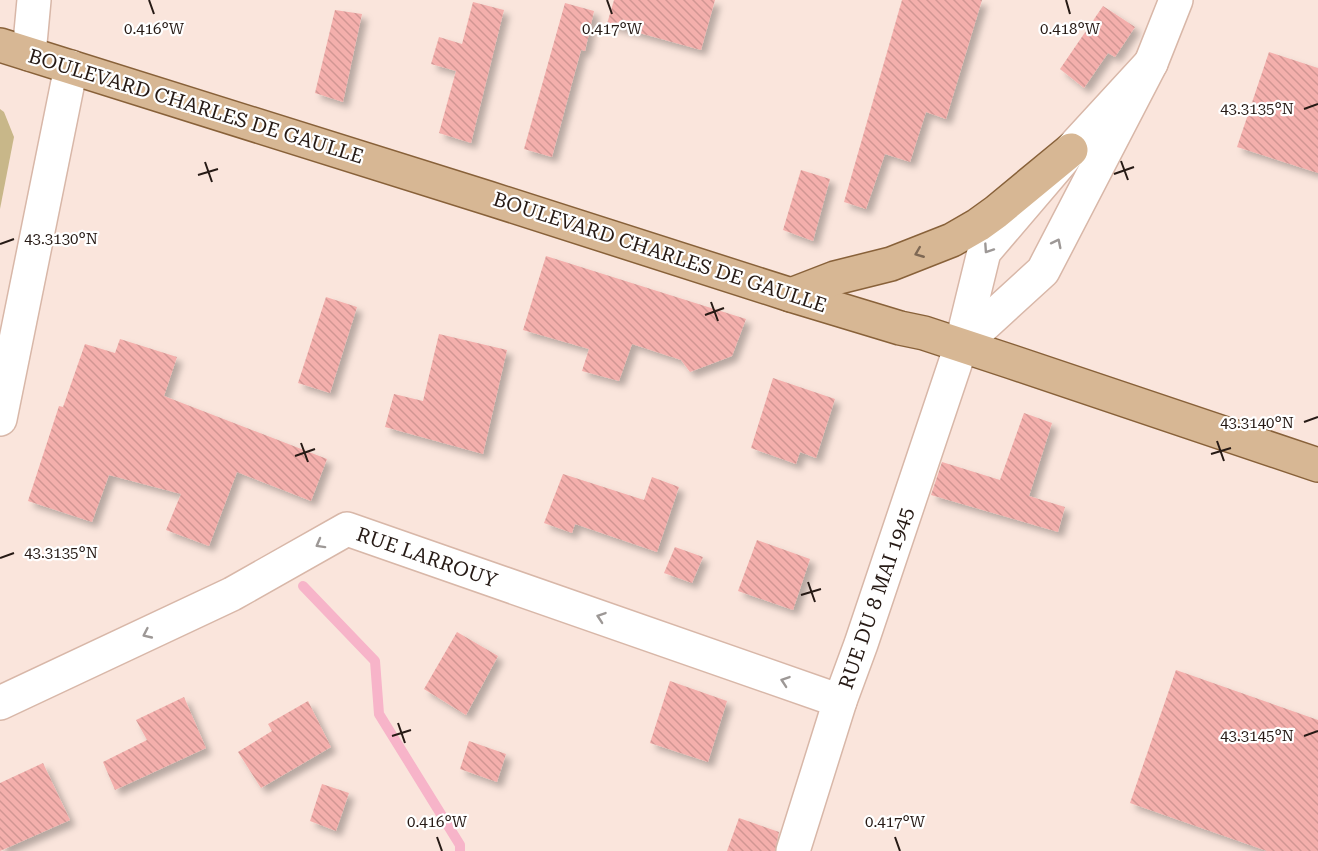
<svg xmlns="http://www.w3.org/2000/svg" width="1318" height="851" viewBox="0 0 1318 851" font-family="'Roboto Serif',serif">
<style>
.grass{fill:#c8b789}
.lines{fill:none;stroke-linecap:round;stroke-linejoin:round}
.stream{stroke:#f7b4c9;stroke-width:10}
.building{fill:url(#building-back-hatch);filter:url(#shadow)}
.minor-casing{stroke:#d8b7a8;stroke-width:36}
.major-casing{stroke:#886139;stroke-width:36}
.minor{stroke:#fff;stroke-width:33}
.major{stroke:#d7b794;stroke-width:33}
.oneway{stroke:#9d9896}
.oneway2{stroke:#7e6854}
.ticks{fill:none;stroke:#261a15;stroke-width:2}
.labels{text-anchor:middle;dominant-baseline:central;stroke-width:4.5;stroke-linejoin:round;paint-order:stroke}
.street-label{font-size:20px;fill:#261a15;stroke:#fff}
.ticks-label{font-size:15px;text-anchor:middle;fill:#261a15;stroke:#fff;stroke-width:4.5;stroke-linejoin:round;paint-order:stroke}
</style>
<defs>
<pattern id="building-back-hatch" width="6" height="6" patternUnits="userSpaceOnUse" patternTransform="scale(1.5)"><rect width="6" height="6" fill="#f4afac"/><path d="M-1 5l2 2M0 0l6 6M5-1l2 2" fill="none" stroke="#d19693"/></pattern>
<filter id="shadow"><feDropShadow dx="5.5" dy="5.5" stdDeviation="3" flood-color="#0004"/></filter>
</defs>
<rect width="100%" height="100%" fill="#fae5dc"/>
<path class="grass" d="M0,109L4,112L14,137L0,209Z"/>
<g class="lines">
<path class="stream" d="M303,586L375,661L379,714L460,845V851"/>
</g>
<g class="building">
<path d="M614,0H715L701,50L607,24Z"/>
<path d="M902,0H982L946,119L926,112L910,162L885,154L866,209L844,202Z"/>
<path d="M473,2L504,10L471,143L439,133L456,71L431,64L439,37L462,44Z"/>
<path d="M565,3L594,11L585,51L581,50L552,157L524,149Z"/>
<path d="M1103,6L1135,27L1115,57L1108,53L1084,88L1060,69Z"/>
<path d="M335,10L362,14L343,102L315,93Z"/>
<path d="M1269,52L1318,68V173L1237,147Z"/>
<path d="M801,170L830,179L813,241L783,230Z"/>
<path d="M546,256L746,319L732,356L690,372L681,360L632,344L619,381L582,371L589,349L523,330Z"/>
<path d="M326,297L357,307L330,393L298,383Z"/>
<path d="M439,334L507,350L483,454L385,427L394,394L423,401Z"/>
<path d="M120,339L177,357L164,396L327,459L311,501L237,472L209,546L166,530L181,494L109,475L92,522L28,501L59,406L63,407L85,344L115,353Z"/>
<path d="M773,378L835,399L816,458L800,452L796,464L751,448Z"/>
<path d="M1024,413L1052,423L1029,496L1065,507L1058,532L931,495L942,462L1000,480Z"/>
<path d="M563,474L644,500L652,477L679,487L657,552L575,524L572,533L544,523Z"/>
<path d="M757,540L810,559L793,610L738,591Z"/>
<path d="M675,547L703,557L692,583L664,573Z"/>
<path d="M457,632L498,656L466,715L424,689Z"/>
<path d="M1176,670L1318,720V851H1267L1130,803Z"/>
<path d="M670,681L727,701L708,762L650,743Z"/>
<path d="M184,697L206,748L115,790L103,762L147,740L136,720Z"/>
<path d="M308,701L331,747L261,788L238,752L272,731L268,724Z"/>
<path d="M469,741L506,754L497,782L460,769Z"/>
<path d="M43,763L70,820L0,851V783Z"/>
<path d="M322,784L349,793L336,831L310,821Z"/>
<path d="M739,818L779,832L775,851H727Z"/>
</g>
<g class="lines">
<g class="minor-casing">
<g id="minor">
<path d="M29,54L34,0"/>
<path d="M961,346L1043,271L1151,63L1176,0"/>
<path d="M0,419L71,67"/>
<path d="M0,703L232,594L347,529L840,701"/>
<path d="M793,851L840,701L861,644L961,346L984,252L1071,150L1151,63"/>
</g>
</g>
<g class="major-casing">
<g id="major">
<path d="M0,45L488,198L791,295L900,328L924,333L1012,362L1318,465"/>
<path d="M791,295L835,278L891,264L952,240L978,225L996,212L1071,150"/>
</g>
</g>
<use href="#minor" class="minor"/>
<use href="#major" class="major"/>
</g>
<defs><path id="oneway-chevron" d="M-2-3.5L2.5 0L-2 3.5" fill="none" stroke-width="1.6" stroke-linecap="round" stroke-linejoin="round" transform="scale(1.5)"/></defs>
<g class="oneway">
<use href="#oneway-chevron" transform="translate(1057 243) rotate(-63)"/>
<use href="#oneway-chevron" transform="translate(988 249) rotate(124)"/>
<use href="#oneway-chevron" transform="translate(320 544) rotate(151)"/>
<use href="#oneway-chevron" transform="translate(601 617) rotate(-161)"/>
<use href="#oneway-chevron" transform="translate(147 634) rotate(155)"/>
<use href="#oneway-chevron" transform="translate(785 681) rotate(-161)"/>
</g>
<use class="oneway2" href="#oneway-chevron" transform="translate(919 253) rotate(158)"/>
<path class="ticks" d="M149,0L154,14M607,0L612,14M1066,0L1070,14M1304,109L1318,104M1121,161L1128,180M205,162L212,182M1114,174L1134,167M198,175L218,169M0,244L14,239M711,302L718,321M705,315L724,308M1304,422L1318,417M1217,441L1224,461M301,443L308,462M1211,454L1231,448M295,456L315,449M0,558L14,553M808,582L815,602M801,595L821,589M398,723L405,743M392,736L411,730M1304,736L1318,731M437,837L442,851M895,837L900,851"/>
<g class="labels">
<g class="street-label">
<text transform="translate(196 106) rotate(17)">BOULEVARD CHARLES DE GAULLE</text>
<text transform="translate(660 252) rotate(18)">BOULEVARD CHARLES DE GAULLE</text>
<text transform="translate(427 557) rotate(19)">RUE LARROUY</text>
<text transform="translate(876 598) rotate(-71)">RUE DU 8 MAI 1945</text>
</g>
</g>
<g class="ticks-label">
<text x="154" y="34">0.416°W</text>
<text x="612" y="34">0.417°W</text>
<text x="1070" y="34">0.418°W</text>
<text x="1257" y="114">43.3135°N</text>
<text x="61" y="244">43.3130°N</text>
<text x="1257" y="428">43.3140°N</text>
<text x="61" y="558">43.3135°N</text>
<text x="1257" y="741">43.3145°N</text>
<text x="437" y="827">0.416°W</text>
<text x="895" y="827">0.417°W</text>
</g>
</svg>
